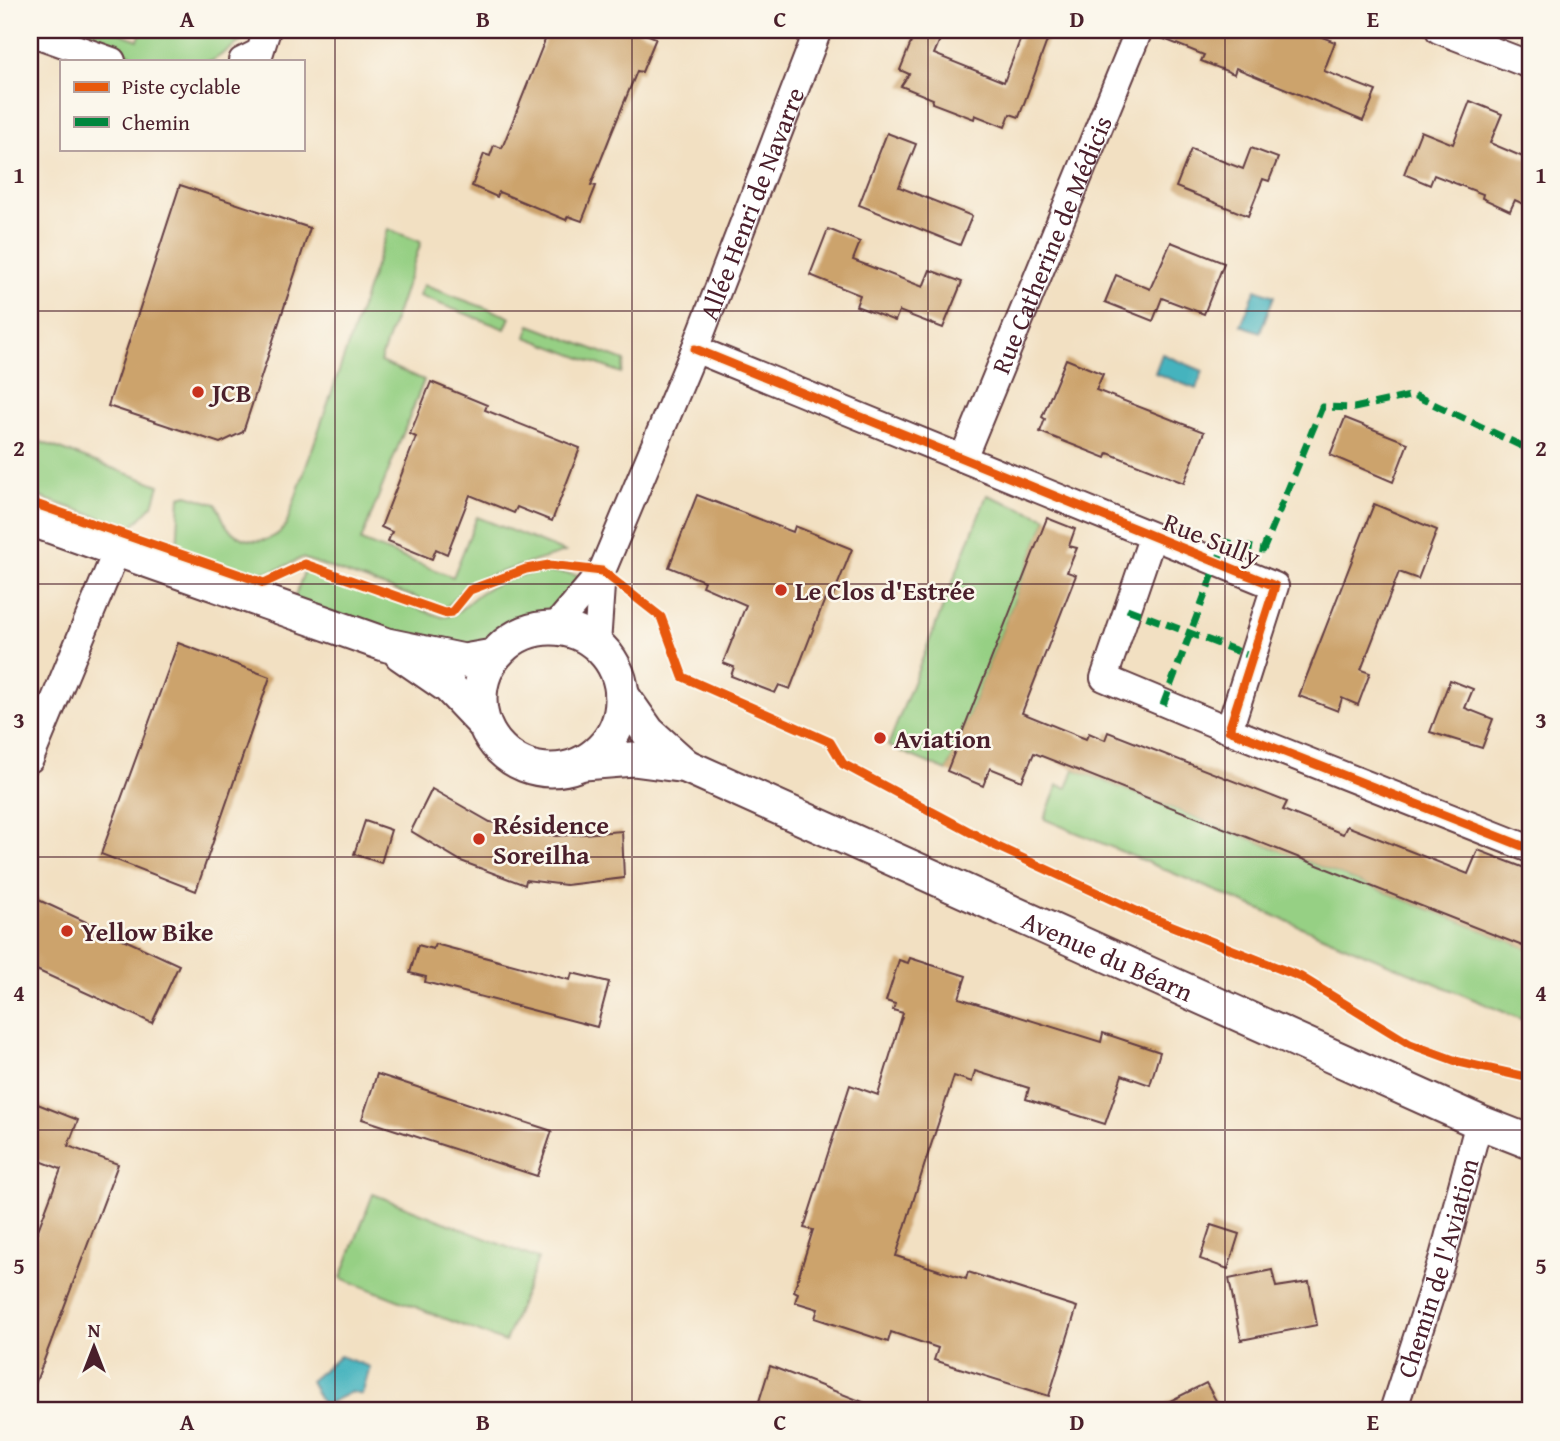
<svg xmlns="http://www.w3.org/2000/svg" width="1560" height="1441" viewBox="0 0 1560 1441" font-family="'Gentium Book Plus',serif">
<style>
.green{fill:#96d084;stroke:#707858;stroke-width:2}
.water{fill:#44b3be;stroke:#476974;stroke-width:2}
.building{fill:#cca36c}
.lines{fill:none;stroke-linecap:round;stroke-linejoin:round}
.minor-casing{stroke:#633c42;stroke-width:30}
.tertiary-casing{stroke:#633c42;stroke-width:37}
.minor{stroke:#fff;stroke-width:26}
.tertiary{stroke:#fff;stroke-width:33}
.quiet{stroke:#00873e;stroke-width:7;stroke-dasharray:14 7;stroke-linecap:butt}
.cycleway-casing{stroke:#fbf7ec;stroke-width:13}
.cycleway{stroke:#e8590c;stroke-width:9}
.grid{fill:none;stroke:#4a1f2b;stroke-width:2;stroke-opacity:0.55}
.poi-dot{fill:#c8321e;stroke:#fbf7ec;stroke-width:2.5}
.labels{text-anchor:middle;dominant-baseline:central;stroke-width:5;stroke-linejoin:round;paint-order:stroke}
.street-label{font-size:26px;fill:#4a1f2b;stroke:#fbf7ec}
.poi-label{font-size:26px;font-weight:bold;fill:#4a1f2b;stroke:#fbf7ec;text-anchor:start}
.neatline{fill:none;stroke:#4a1f2b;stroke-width:2.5}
.grid-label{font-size:23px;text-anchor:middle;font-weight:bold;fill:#4a1f2b}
</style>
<rect width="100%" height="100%" fill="#fbf7ec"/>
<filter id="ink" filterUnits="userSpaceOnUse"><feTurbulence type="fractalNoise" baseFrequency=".0143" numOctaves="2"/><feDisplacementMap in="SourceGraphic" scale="14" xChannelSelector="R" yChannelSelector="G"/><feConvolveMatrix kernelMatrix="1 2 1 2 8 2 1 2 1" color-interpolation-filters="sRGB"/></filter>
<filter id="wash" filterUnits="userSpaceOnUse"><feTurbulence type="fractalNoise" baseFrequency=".00686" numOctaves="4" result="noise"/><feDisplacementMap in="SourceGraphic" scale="28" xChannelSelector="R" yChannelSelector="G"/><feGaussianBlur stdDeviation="1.57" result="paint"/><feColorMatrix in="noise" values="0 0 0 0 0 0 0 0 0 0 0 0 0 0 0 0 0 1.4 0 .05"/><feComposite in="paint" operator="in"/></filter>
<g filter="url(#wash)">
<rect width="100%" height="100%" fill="#f2e0c2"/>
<g class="green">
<path d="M61,30H111L138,40L142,30H249L240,42L212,61H149Z"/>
<path d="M388,229L421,242L380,362L424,380L361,541L453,577L477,517L565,552L482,578L464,588L446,608L302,558C292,562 283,569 272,571C246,577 199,564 177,549L180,497L187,495L216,504C221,512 223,523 230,530C247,546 273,544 286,525Z"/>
<path d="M423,285L510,317L505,329L419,296Z"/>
<path d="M530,325L625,361L621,373L526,337Z"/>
<path d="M30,438L159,485L153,505L131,528L30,494Z"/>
<path d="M987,495L1047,518L947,771L888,746Z"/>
<path d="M305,569L442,617C460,616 468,600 483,591C511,573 548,568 579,576L573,592L554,617L517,627L490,644L448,650L293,602Z"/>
<path d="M1074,769L1530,949V1023L1044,819L1058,785L1067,788Z"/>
<path d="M373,1194L538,1259L505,1342L341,1278Z"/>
</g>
<g class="water">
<path d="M1256,289L1274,296L1260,332L1241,325Z"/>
<path d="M1162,354L1203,371L1196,389L1155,373Z"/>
<path d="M340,1356L370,1367L362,1395L351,1392L323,1406L310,1381Z"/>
</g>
<g id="blocks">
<g class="building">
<path d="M549,30H636L656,38L642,72L637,71L610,137L591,185L596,186L582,221L568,216L566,220L499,192L497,197L472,186L484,154L490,156L494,145L502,148Z"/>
<path d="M916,30H944L934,54L1004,82L1024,30H1051L1019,117L1010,114L1005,127L975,115L974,119L932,103L933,99L901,86L909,74L900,70Z"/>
<path d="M1154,30H1304L1335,42L1324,71L1376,91L1363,121L1236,68L1234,74L1201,61L1204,55L1154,35Z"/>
<path d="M1470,101L1502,114L1490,143L1530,160V207L1515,200L1510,211L1482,198L1483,194L1434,175L1430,185L1404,174L1421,131L1453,144Z"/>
<path d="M887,133L916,144L899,187L972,216L960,245L859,205Z"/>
<path d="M1251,148L1278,158L1269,181L1263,179L1248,216L1176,187L1191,149L1243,169Z"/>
<path d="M180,185L310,228L243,432L220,443L108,406Z"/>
<path d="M828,229L860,242L853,260L923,287L930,270L962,282L943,328L899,311L895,321L856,306L860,295L810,275Z"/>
<path d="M1171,242L1224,263L1204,314L1162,298L1153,321L1105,302L1116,275L1150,289Z"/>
<path d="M1066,359L1103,374L1096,390L1204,432L1184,483L1108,453L1106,458L1040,432L1045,419L1042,417Z"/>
<path d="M431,382L487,405L485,410L580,448L552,521L517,507L514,513L470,495L447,554L436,549L432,559L388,541L392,532L381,527L416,437L410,434Z"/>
<path d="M1345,418L1408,443L1393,482L1330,455Z"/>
<path d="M697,495L793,532L795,526L852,549L831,601L825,599L790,689L779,685L775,693L731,676L734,667L723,663L746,605L702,586L704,581L669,567Z"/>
<path d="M1374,504L1437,530L1418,579L1399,572L1361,670L1370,673L1358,705L1342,698L1338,711L1299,696Z"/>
<path d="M1047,518L1075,529L1069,546L1077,548L1067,572L1076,575L1022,713L1086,739L1089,733L1105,740L1108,732L1287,802L1283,810L1343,834L1347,826L1468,874L1478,850L1530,870V949L1034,753L1022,781L990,768L983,786L947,771Z"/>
<path d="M178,643L270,677L196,891L101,854Z"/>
<path d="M1450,680L1473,689L1465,708L1493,719L1482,748L1430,732Z"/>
<path d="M432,789L490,822L556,836L622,831L624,878L566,885L526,880L525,885L461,861L411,831Z"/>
<path d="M365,821L391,830L381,863L354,854Z"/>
<path d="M30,896L179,965L152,1023L30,967Z"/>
<path d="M435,944L570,980L572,973L609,982L597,1027L425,982L426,977L410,973L418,945L433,949Z"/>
<path d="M910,958L966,976L959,998L1101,1042L1103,1033L1160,1052L1150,1085L1122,1075L1105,1124L1026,1099L1029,1088L975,1071L972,1082L954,1076L926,1160L896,1256L966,1279L968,1272L1077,1307L1049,1396L934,1360L938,1348L891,1332L888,1342L815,1318L818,1309L795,1302L798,1293L794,1291L813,1230L804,1228L850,1085L878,1095L903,1013L893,1010L895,1004L886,1001L899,960L908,963Z"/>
<path d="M377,1074L552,1131L537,1176L362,1119Z"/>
<path d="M30,1101L78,1120L68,1146L118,1164L32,1392L30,1391V1251L61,1169L30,1157Z"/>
<path d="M1211,1225L1239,1234L1228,1269L1200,1259Z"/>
<path d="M1272,1270L1276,1287L1309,1282L1317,1325L1241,1340L1229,1279Z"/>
<path d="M770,1366L881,1409L880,1411H756Z"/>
<path d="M1206,1383L1222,1411H1150Z"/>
</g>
</g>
</g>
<g filter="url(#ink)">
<use href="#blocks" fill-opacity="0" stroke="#633c42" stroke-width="2"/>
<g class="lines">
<g class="minor-casing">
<g id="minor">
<path d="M1439,30L1530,65"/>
<path d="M30,32L112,61"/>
<path d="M242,61L260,52L267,30"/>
<path d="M695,349L1275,586L1229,730L1530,849"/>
<path id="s1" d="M963,458L1139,30"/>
<path d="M1152,538L1104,678L1229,730"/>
<path id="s2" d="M554,628L602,571L695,349L818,30"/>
<path d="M597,644L602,571"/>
<path d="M30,759L117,550"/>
<path id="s3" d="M1393,1411L1443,1257L1479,1122"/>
</g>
</g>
<g class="tertiary-casing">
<g id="tertiary">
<path d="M30,519L387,645L464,661L493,656"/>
<circle cx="551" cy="699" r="71"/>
<path d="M401,654L449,687L484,724"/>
<path d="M622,695L648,732L686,766"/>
<path id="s4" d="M584,763L633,759L686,766L1479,1122L1530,1142"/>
</g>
</g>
<use href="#minor" class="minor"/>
<use href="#tertiary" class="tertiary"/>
<g class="quiet">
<path d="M1127,609L1253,657"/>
<path d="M1163,705L1225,542L1263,550L1322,407L1354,408L1414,395L1530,450"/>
</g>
<g class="cycleway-casing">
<g id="cycleway">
<path d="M695,349L1275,586L1229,730L1530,849"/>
<path d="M30,502L264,583L305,564L444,613L452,612L470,590L526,569L549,565L602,571L661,617L683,677L830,742L843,764L996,846L1147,916L1301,977L1410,1044L1459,1062L1530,1078"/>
</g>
</g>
<use href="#cycleway" class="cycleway"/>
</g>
</g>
<path class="grid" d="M335,30V1411M632,30V1411M928,30V1411M1225,30V1411M30,311H1530M30,584H1530M30,857H1530M30,1130H1530"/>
<g class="poi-dot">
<circle cx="198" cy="392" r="7"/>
<circle cx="781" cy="590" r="7"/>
<circle cx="880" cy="738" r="7"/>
<circle cx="479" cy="839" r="7"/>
<circle cx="67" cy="931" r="7"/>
</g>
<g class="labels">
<g class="street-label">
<text stroke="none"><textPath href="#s2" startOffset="471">Allée Henri de Navarre</textPath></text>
<text stroke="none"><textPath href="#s1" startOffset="231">Rue Catherine de Médicis</textPath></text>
<text transform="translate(1212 539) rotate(22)">Rue Sully</text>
<text stroke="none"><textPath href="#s4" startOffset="565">Avenue du Béarn</textPath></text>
<text stroke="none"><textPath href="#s3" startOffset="150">Chemin de l'Aviation</textPath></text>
</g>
<g class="poi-label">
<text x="212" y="392">JCB</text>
<text x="795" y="590">Le Clos d'Estrée</text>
<text x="894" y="738">Aviation</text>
<text x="493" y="824">Résidence<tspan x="493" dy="30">Soreilha</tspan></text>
<text x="81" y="931">Yellow Bike</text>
</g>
</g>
<rect width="1560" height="1441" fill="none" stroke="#fbf7ec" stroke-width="77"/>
<rect x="60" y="60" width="245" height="91" fill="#fbf7ec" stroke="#b4a19f" stroke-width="2"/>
<rect x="74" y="82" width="35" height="10" fill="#e8590c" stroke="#b4a19f" stroke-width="2"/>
<text x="122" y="94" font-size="21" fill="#4a1f2b">Piste cyclable</text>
<rect x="74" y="117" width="35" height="10" fill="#00873e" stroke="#b4a19f" stroke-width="2"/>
<text x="122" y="130" font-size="21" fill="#4a1f2b">Chemin</text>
<g transform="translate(94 1347)" stroke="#fbf7ec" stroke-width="5" paint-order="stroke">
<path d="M0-5L12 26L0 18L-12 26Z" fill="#4a1f2b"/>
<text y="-10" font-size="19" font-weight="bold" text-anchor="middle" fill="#4a1f2b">N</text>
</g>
<rect x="38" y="38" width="1484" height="1364" class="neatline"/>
<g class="grid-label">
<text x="187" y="27">A</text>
<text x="483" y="27">B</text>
<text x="780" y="27">C</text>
<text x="1077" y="27">D</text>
<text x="1373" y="27">E</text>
<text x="19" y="183">1</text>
<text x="1541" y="183">1</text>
<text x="19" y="456">2</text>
<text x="1541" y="456">2</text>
<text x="19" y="728">3</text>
<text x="1541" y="728">3</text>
<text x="19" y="1001">4</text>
<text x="1541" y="1001">4</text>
<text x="19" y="1274">5</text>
<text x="1541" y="1274">5</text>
<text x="187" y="1430">A</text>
<text x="483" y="1430">B</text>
<text x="780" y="1430">C</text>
<text x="1077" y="1430">D</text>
<text x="1373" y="1430">E</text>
</g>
</svg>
